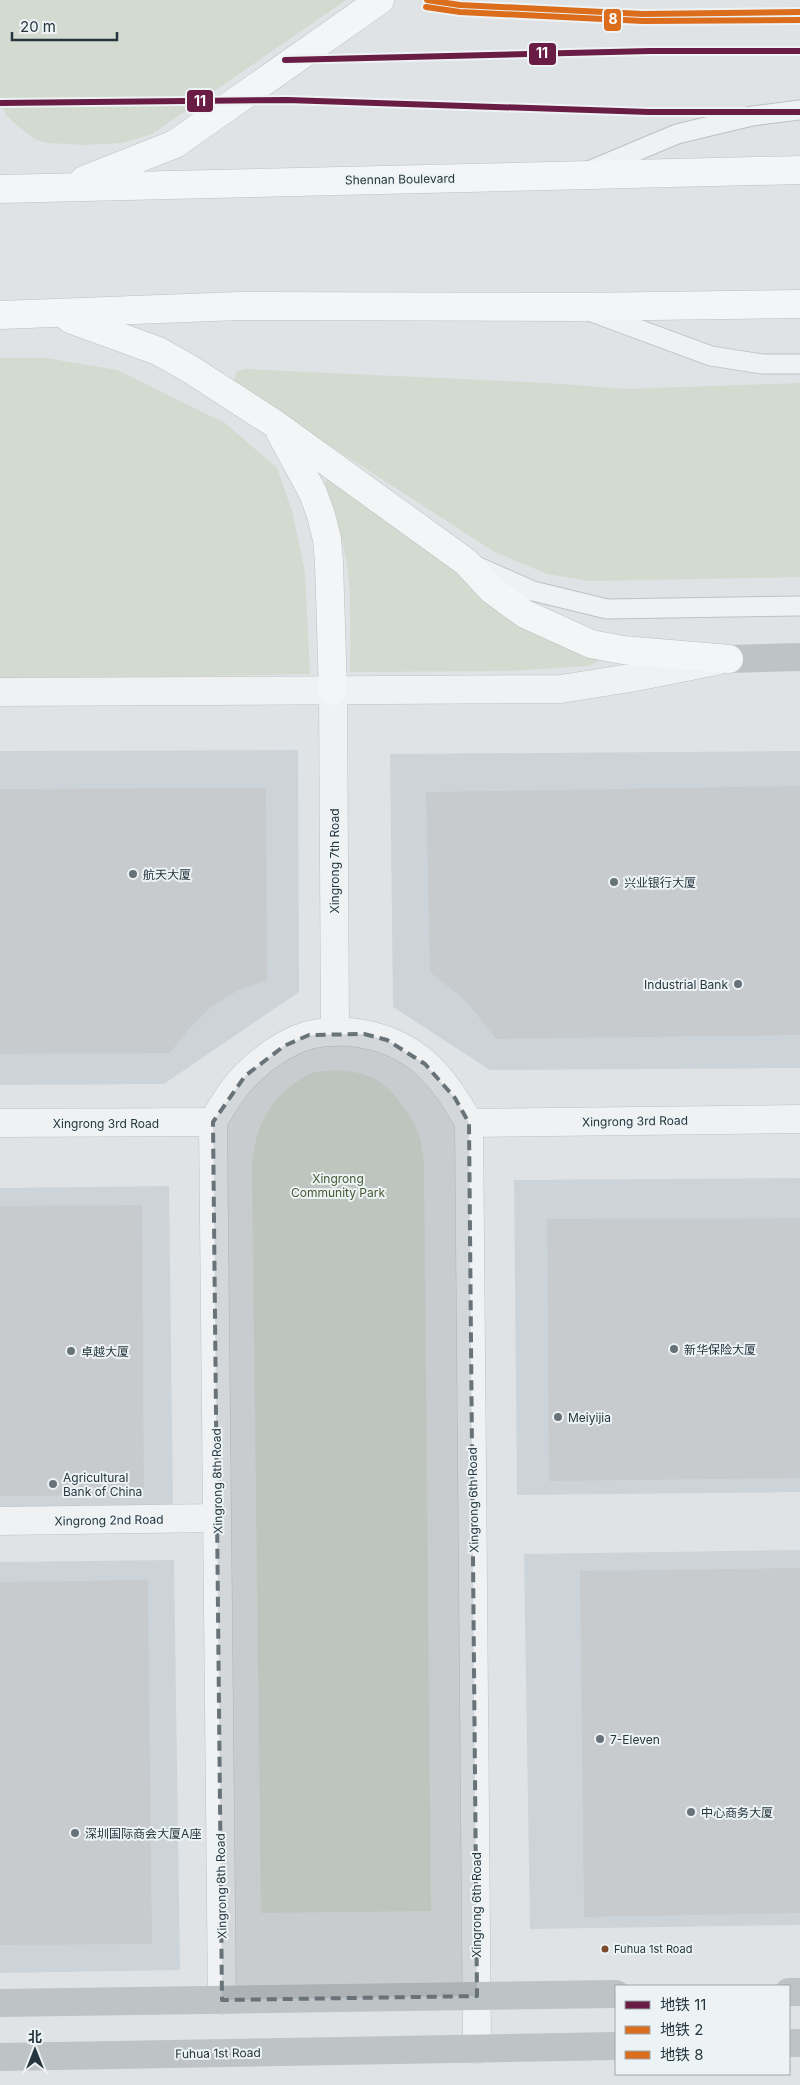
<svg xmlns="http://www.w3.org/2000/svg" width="800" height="2085" viewBox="0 0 800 2085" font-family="Inter,'Noto Sans SC',sans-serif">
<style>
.built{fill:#cdd4d9}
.green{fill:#d3dad0}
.building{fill:#c8cbcd}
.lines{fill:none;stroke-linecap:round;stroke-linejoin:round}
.lane-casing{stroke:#bec1c3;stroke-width:21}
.street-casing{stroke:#bec1c3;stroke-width:29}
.primary-casing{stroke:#bcc0c3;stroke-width:29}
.lane{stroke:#eff1f2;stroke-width:19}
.street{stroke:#eff1f2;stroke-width:28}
.secondary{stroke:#bec3c5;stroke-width:28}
.primary{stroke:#f4f5f6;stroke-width:28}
.metro-1-casing{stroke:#edf3f5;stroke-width:10}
.metro-2-casing{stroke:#edf3f5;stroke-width:10}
.metro-3-casing{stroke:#edf3f5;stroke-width:10}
.metro-1{stroke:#6a1d44;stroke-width:6}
.metro-2{stroke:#db6d1c;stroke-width:6}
.metro-3{stroke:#db6d1c;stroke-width:6}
.marked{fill:#677379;fill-opacity:0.2;stroke:#677379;stroke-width:4;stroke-dasharray:10 6;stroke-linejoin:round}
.poi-dot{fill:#677379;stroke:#edf3f5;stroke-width:2}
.bus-dot{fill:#7a4b2a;stroke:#edf3f5;stroke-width:2}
.labels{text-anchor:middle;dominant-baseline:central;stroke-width:4;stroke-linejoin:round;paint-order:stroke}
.bus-label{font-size:11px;fill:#26363f;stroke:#edf3f5;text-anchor:start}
.street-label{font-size:12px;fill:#26363f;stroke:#edf3f5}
.poi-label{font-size:12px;fill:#26363f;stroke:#edf3f5;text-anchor:start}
.park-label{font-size:12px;fill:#455b33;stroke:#edf3f5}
.line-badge{stroke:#edf3f5;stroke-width:2}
.badge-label{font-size:14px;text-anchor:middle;font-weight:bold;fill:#fff}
</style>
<rect width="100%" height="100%" fill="#e0e3e5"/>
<g class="built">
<path d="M298,750L299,992L164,1084L0,1085V751Z"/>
<path d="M800,751V1068L490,1070L393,1007L390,754Z"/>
<path d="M800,1178V1492L517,1495L514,1180Z"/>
<path d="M169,1186L173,1507L0,1509V1188Z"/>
<path d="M800,1550V1925L530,1929L524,1554Z"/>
<path d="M174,1560L180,1970L0,1973V1562Z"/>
</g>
<g class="green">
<path d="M0,0H346L152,134L122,143L85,145L49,143L36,140L19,127L6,115L0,96Z"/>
<path d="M0,358H46L117,370L225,423L277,468L292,511L305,572L310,674L0,680Z"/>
<path d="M245,369L548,383L625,389L800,383V577L589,581L547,574L493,551L244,390L234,382L236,372Z"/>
<path d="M327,480L337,481L598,654L600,661L587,666L508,671L350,672C350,636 352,600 347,564C343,538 332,513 321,488Z"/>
<path d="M333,1070C348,1071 362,1072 375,1079C395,1091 413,1116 420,1138C422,1146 423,1157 424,1165L431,1911L261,1913L252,1167C253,1158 253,1149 256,1140C263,1111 283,1087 310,1074C317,1071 326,1071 333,1070Z"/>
</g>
<g class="building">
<path d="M800,786V1035L496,1039L467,1002L430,972L426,792Z"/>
<path d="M266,788L267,980L237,991L211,1007L190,1028L170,1053L0,1054V789Z"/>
<path d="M142,1205L144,1495L0,1496V1206Z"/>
<path d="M800,1218V1478L549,1481L547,1219Z"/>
<path d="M800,1568V1913L584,1917L580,1571Z"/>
<path d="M148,1580L152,1944L0,1945V1582Z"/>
</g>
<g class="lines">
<g class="lane-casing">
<g id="lane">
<path d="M591,170L677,134L752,116L800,110"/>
<path d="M589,311L711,356L762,364H800"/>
<path d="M474,565L533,591L607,609L800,606"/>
</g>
</g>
<g class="street-casing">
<g id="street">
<path d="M333,691L335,1032"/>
<path d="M0,692L561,689L630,678L716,661"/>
<path d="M0,1123L213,1122"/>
<path d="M469,1123L800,1119"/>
<path d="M0,1521L217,1518"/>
<path d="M222,2000L213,1122C222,1106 232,1089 245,1076C263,1058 285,1042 309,1035C349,1025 397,1037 427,1065C445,1082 457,1101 469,1123L477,2049"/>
</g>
</g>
<g class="primary-casing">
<g id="primary">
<path d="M84,180L175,144L380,0"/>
<path d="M0,189L800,170"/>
<path d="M0,315L240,306L578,307L800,304"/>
<path d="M70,319L158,351L190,369L275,424L466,562L492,590L525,614L591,644L623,650L729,659"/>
<path d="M280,432L313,493L321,515L327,539L329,562L333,691"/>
</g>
</g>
<use href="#lane" class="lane"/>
<use href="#street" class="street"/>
<g class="secondary">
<path d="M729,659L800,657"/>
<path d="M789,1992H800"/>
<path d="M0,2003L616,1994"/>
<path d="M789,2043H800"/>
<path d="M0,2057L616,2046"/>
</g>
<use href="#primary" class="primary"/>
<g class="metro-1-casing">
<g id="metro-1">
<path d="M285,60L650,51H800"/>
<path d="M0,103L287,100L649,112H800"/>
</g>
</g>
<g class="metro-2-casing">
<path id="metro-2" d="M427,0L460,5L643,14L800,12"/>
</g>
<g class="metro-3-casing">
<path id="metro-3" d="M426,7L460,12L643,21L800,20"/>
</g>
<use href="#metro-1" class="metro-1"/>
<use href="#metro-2" class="metro-2"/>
<use href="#metro-3" class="metro-3"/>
</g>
<path class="marked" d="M364,1034L387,1040L425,1064L455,1098L469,1123L477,1996L222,2000L213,1122L245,1076L284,1046L309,1035Z"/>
<g class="poi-dot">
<circle cx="133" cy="874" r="5"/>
<circle cx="614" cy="882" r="5"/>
<circle cx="738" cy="984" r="5"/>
<circle cx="674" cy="1349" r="5"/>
<circle cx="71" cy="1351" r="5"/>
<circle cx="558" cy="1417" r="5"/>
<circle cx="53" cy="1484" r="5"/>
<circle cx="600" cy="1739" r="5"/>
<circle cx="691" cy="1812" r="5"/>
<circle cx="75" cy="1833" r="5"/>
</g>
<circle class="bus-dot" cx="605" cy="1949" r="4.5"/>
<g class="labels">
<g class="bus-label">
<text x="614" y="1949">Fuhua 1st Road</text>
</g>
<g class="street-label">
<text transform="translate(400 179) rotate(-1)">Shennan Boulevard</text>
<text transform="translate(334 861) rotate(-90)">Xingrong 7th Road</text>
<text transform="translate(635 1121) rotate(-1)">Xingrong 3rd Road</text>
<text x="106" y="1123">Xingrong 3rd Road</text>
<text transform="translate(217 1481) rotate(-91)">Xingrong 8th Road</text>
<text transform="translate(473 1500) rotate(-91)">Xingrong 6th Road</text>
<text transform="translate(109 1520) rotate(-1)">Xingrong 2nd Road</text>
<text transform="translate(221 1886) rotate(-91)">Xingrong 8th Road</text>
<text transform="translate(476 1905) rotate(-90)">Xingrong 6th Road</text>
<text transform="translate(218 2053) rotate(-1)">Fuhua 1st Road</text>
</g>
<g class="poi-label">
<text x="143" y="874">航天大厦</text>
<text x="624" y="882">兴业银行大厦</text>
<text x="728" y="984" text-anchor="end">Industrial Bank</text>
<text x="684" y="1349">新华保险大厦</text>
<text x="81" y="1351">卓越大厦</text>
<text x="568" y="1417">Meiyijia</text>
<text x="63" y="1477">Agricultural<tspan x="63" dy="14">Bank of China</tspan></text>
<text x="610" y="1739">7-Eleven</text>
<text x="701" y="1812">中心商务大厦</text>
<text x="85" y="1833">深圳国际商会大厦A座</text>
</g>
<g class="park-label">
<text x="338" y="1178">Xingrong<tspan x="338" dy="14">Community Park</tspan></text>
</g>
</g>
<g class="line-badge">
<rect x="603" y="8" width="19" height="24" rx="5" fill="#db6d1c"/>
<rect x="528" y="42" width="29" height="24" rx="5" fill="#6a1d44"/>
<rect x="186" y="89" width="28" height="24" rx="5" fill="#6a1d44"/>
</g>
<g class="badge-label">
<text x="613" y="24">8</text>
<text x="542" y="58">11</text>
<text x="200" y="106">11</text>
</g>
<rect x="615" y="1985" width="175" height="90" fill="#edf3f5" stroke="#9da7ac"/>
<rect x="625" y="2001" width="25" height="8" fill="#6a1d44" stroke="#9da7ac"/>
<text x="660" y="2010" font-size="15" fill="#26363f">地铁 11</text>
<rect x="625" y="2026" width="25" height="8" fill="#db6d1c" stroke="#9da7ac"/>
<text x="660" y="2035" font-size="15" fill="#26363f">地铁 2</text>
<rect x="625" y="2051" width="25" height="8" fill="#db6d1c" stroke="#9da7ac"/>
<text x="660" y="2060" font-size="15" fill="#26363f">地铁 8</text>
<g transform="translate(35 2050)" stroke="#edf3f5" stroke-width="4" paint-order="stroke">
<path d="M0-4L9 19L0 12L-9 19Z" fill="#26363f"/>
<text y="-8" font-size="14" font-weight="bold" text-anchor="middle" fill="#26363f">北</text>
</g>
<path d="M12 32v8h105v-8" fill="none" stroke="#26363f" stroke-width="2.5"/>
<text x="20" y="32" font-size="15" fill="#26363f" stroke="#edf3f5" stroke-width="4" paint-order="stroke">20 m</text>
</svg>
